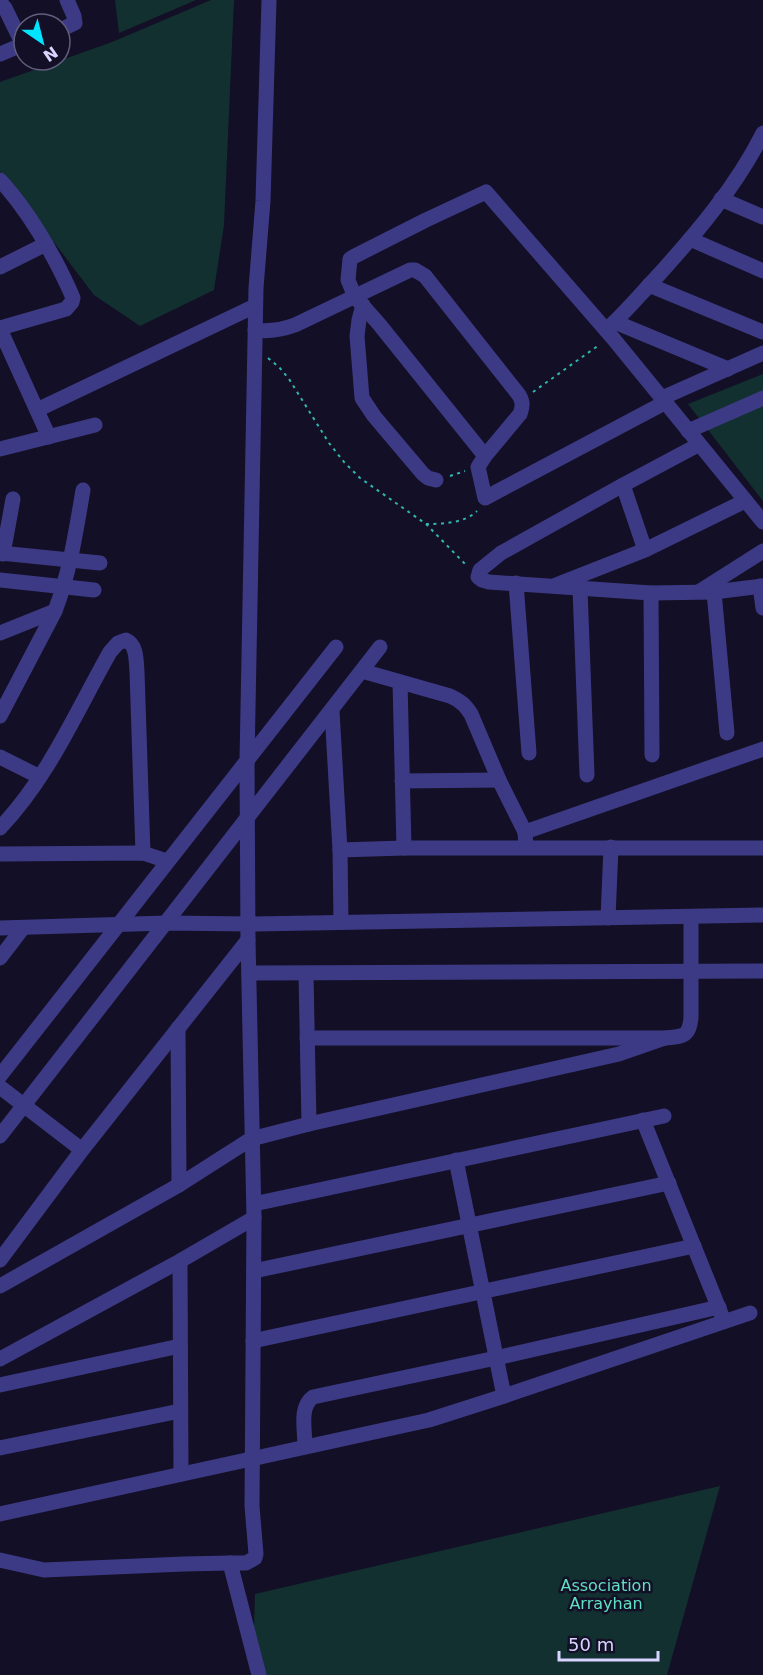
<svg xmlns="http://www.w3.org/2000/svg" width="763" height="1675" viewBox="0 0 763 1675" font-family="'DejaVu Sans',sans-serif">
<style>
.green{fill:#12302f}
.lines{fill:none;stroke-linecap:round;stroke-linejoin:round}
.path{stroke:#2fb8b0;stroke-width:2;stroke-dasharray:3 4.5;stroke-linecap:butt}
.minor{stroke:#3d3a85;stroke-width:15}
.labels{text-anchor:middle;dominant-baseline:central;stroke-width:5;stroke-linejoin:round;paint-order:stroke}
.park-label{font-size:16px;fill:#5fe0c0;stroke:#130f26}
</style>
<rect width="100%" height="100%" fill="#130f26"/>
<g class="green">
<path d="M115,0H196L119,33Z"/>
<path d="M211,0H234L224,225L214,290L140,326L94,295L0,171V82L112,42Z"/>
<path d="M763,374V501L688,404Z"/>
<path d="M720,1486L667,1675H259L253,1656L255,1594Z"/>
</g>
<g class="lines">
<g class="path">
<path d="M268,358L279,367L289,379L329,443L344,462L360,478L426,524L467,566"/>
<path d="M533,392L599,345"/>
<path d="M450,476L465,471"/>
<path d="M426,524C443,524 465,523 477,511"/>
</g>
<g class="minor">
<path d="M0,2L5,8L23,45"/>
<path d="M60,30L75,23L74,16L67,0"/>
<path d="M0,54L24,44"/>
<path d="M0,180C24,206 43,237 59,268C64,278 69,288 73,298L72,302L66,309L0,328"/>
<path d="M721,199L763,217"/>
<path d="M690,239L763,271"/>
<path d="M0,267L46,244"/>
<path d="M649,285L763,332"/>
<path d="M363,305L359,320L357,336L362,398L374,416L423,474L428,478L436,480"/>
<path d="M615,322L728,369"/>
<path d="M0,329L49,437"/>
<path d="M255,330C270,332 281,330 295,325L410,270H415L425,276L519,395C523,402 523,406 520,414L485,456L478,467L485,498L666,402"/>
<path d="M606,330C623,315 638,297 654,280C695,235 736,187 763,133"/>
<path d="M662,398L763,353"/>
<path d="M37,410L255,306"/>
<path d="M688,431L763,398"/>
<path d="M698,445L623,485L501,553L480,570L478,577L482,580L489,582L651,593L714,592L763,586"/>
<path d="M0,449L95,425"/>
<path d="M485,456L379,324L355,297L348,280L350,259L353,257L426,220L486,192L612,337L763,522"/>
<path d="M623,485L645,550"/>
<path d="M0,553L100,563"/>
<path d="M3,554L13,499"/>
<path d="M0,580L94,590"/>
<path d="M516,583L529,753"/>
<path d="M556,585L645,550L745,501"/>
<path d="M760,586L763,608"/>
<path d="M580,589L587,775"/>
<path d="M700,591L763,551"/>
<path d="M714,592L727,733"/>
<path d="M651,593L652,755"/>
<path d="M0,633L55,611"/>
<path d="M362,671L450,696C461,701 465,705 471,714L499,780L525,832"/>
<path d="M400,682L404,848"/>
<path d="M332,711L340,850L341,922"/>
<path d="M0,716L55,611C70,572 76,531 83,490"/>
<path d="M0,757L40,777"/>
<path d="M402,781L499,780"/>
<path d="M0,828C48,778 76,712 110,652L118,643L126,640C137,645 136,660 137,672L143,853"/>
<path d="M526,847L525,832L763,749"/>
<path d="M340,850L404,848H763"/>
<path d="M0,854L143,853L167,861"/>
<path d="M608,918L611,847"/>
<path d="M0,928L167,923L249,924L763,915"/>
<path d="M0,958L23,928"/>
<path d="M249,973L763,971"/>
<path d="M306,974L309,1124"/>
<path d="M178,1028L179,1185"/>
<path d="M307,1038H665C682,1036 689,1038 691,1018V917"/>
<path d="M0,1076L336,647"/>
<path d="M0,1087L82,1150"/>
<path d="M643,1120L722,1316"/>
<path d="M0,1136C127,974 254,811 380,647"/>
<path d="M456,1160L504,1396"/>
<path d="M254,1204L664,1116"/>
<path d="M0,1260L82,1150L248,940"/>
<path d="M180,1261L181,1474"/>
<path d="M254,1271L669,1183"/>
<path d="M0,1286L179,1185L251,1139L309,1124L619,1054L665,1038"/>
<path d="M253,1341L694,1246"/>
<path d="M0,1359L180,1261L254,1218"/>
<path d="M0,1385L180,1346"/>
<path d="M305,1446C305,1430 299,1407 313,1397L496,1358L719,1307"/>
<path d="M0,1448L180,1411"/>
<path d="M0,1514L429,1420L504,1396L750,1313"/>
<path d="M0,1560L44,1570L184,1564L230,1563"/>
<path d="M259,1675L230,1563H246L255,1558L256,1554L252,1506L254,1218L248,940L247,761L256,288L263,201L269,0"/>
</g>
</g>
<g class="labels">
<g class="park-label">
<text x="606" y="1585">Association<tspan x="606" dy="18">Arrayhan</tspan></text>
</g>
</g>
<g transform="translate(42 42) rotate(145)"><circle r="28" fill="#130f26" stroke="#625e7d" stroke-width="1.5"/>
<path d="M0-4.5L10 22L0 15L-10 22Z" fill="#00e5ff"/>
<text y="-9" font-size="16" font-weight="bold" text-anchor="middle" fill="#d9d4ff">N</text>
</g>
<path d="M559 1651v9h99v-9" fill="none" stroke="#d9d4ff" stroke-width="3"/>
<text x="568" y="1651" font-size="18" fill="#d9d4ff" stroke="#130f26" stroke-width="4.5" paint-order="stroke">50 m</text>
</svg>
